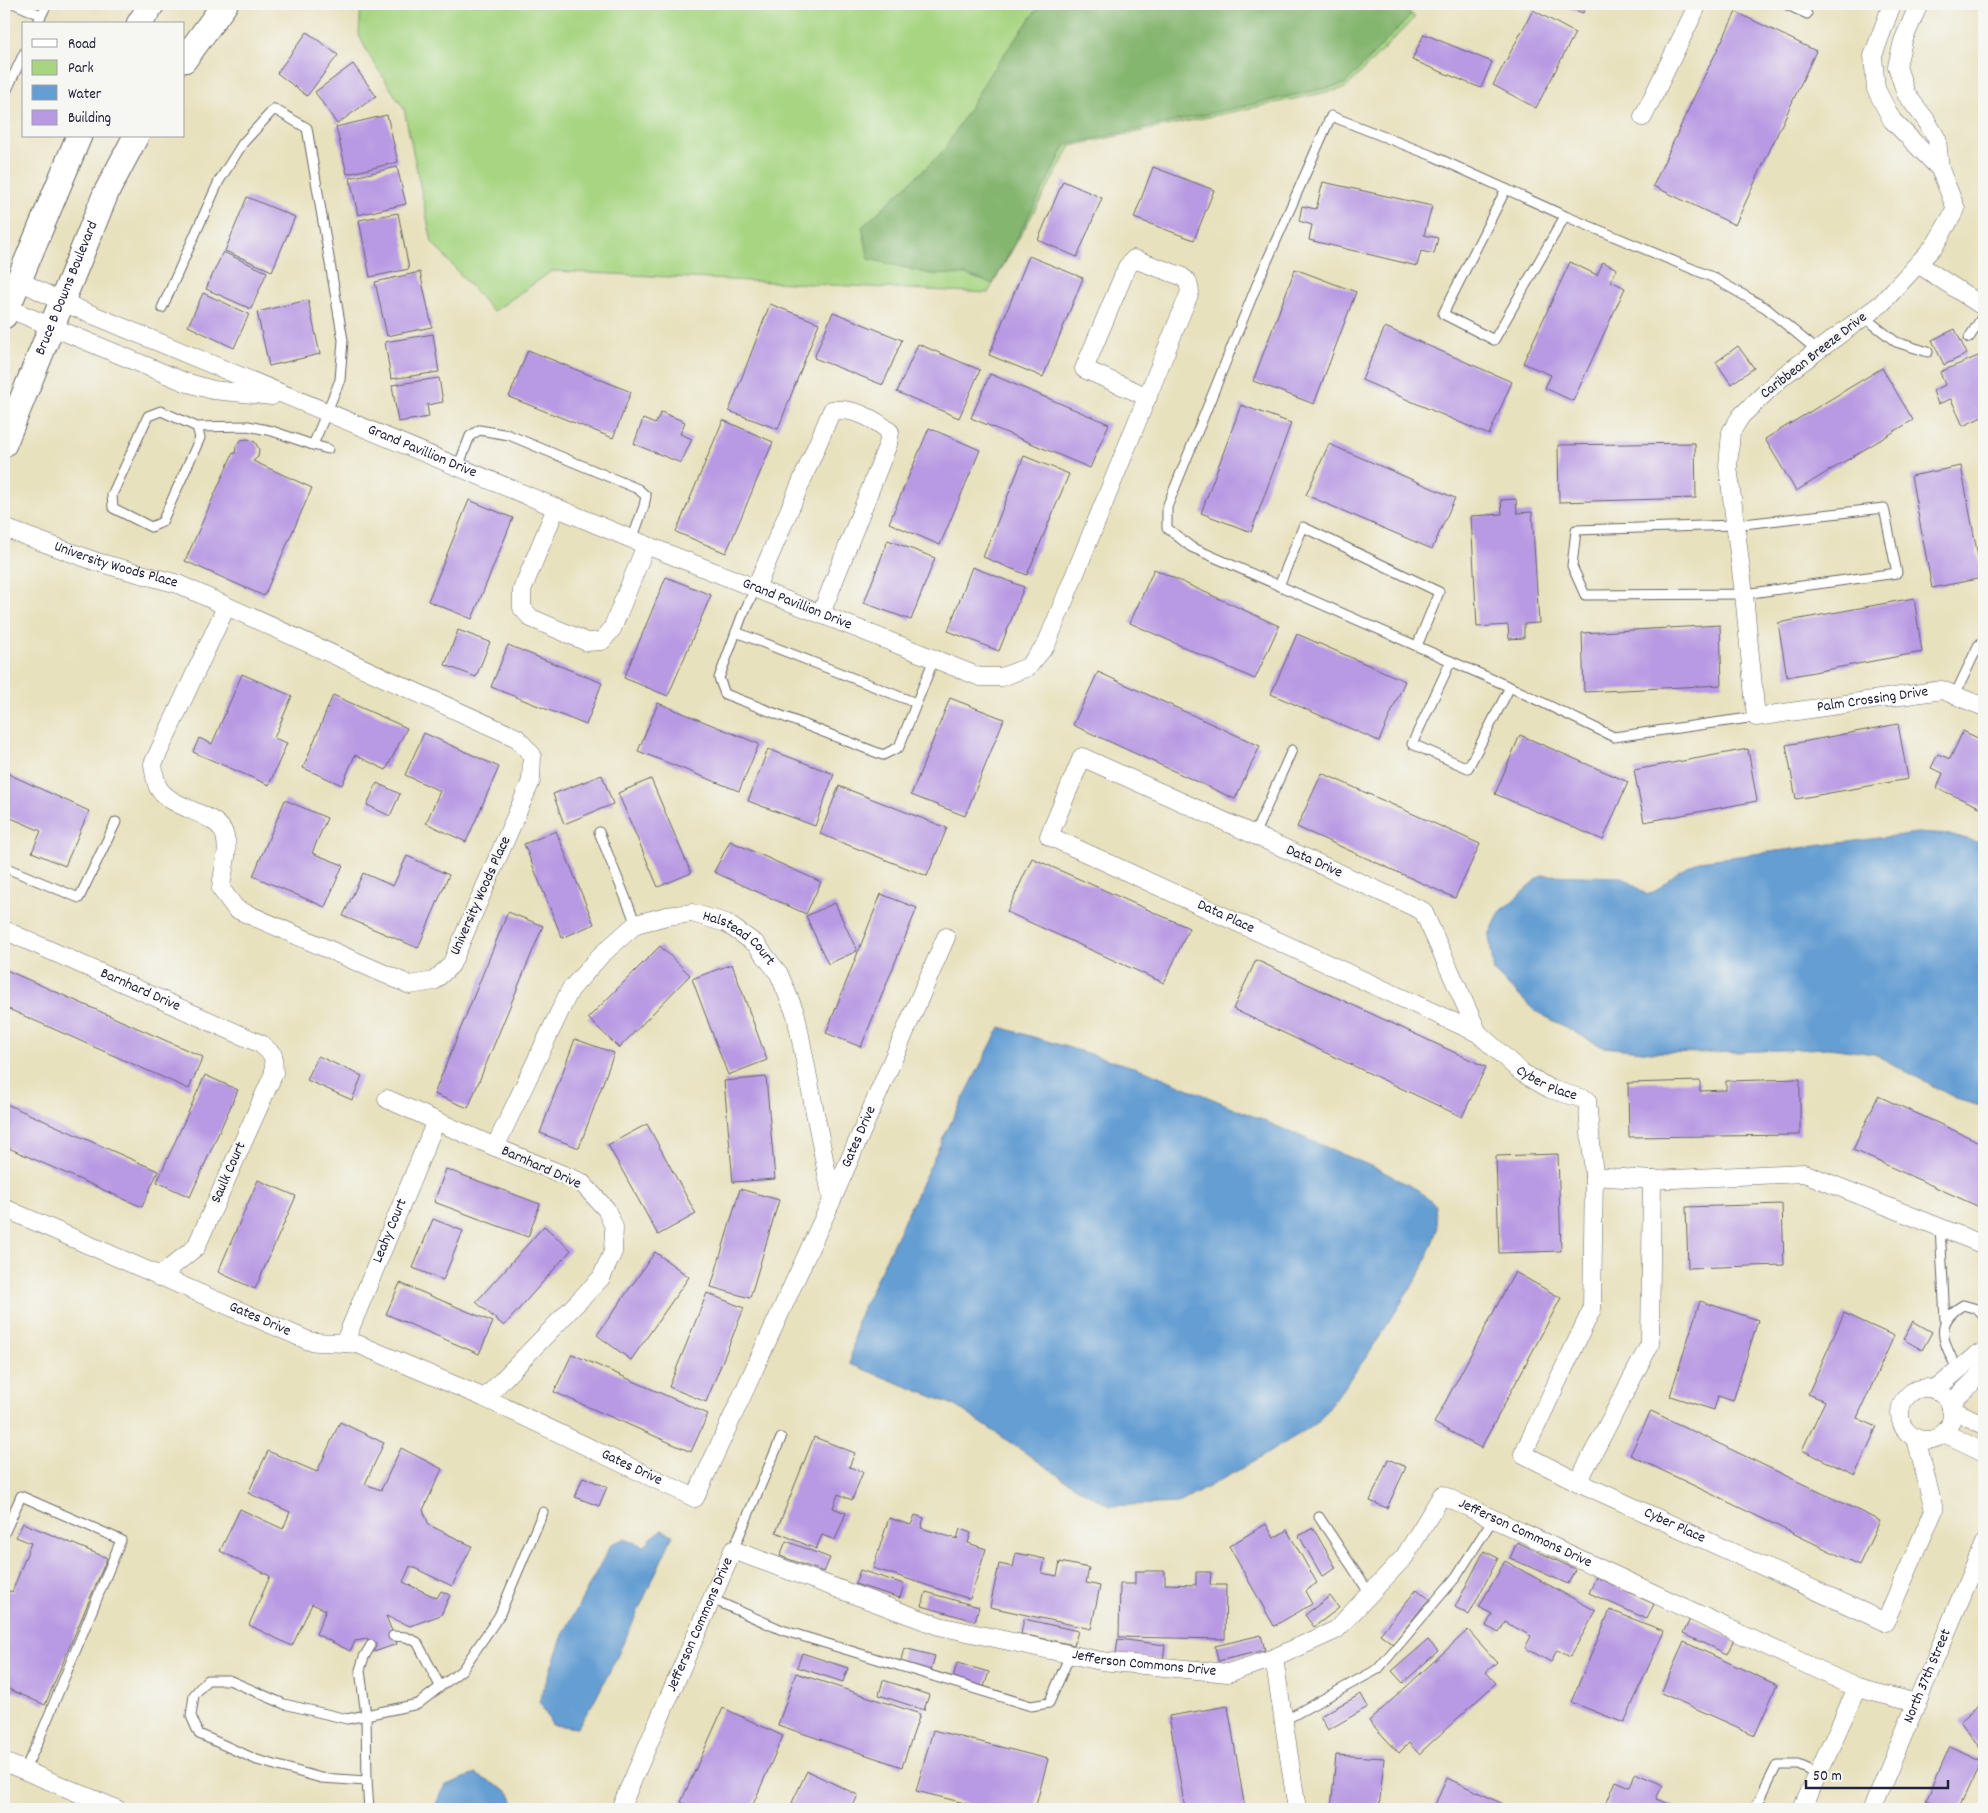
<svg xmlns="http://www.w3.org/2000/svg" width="1988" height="1813" viewBox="0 0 1988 1813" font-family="Dekko,sans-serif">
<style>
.green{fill:#a7d582;stroke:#647c5e}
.forest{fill:#85b670;stroke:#546c56}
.water{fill:#659ed3;stroke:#446087}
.building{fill:#b899e3}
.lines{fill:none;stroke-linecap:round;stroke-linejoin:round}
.lane-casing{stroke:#676568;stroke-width:11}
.street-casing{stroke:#676568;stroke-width:19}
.secondary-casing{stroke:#676568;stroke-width:27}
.lane{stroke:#fff;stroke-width:9}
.street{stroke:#fff;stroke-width:18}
.secondary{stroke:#fff;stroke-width:25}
.labels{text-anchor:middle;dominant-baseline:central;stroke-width:5;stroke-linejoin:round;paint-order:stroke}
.street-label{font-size:15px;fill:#22223b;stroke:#f6f6f2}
</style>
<rect width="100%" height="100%" fill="#f6f6f2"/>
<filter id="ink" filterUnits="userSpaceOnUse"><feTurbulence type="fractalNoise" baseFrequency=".02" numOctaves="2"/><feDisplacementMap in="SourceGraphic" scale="10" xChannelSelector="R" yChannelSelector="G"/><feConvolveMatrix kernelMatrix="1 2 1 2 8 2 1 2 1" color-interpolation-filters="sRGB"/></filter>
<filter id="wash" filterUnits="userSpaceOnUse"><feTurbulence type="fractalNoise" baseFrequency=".0096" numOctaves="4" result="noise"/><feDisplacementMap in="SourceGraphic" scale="20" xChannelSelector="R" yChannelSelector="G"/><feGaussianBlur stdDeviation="1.12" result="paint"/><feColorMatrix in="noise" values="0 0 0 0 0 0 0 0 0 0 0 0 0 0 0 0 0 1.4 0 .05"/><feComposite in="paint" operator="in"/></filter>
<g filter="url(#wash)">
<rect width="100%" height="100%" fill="#e8e1bd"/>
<path class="green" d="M361,4H1401L1415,17L1346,88L1071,146L988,293L552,271L493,312L432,242L404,109L370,57L359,35Z"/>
<path class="forest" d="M1041,4H1399L1411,15L1345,84L1066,145L993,284L966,275L931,274L869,259L862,227L943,152L991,72Z"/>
<g class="water">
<path d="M1917,833L1953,835L1984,844V1107L1959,1100L1874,1054L1829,1048L1711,1053L1651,1052L1603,1047L1535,1011L1494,972L1489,935L1500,912L1542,875L1623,877L1647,895L1657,890L1675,874L1699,861Z"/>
<path d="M1000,1027L1147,1071L1380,1170L1418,1190L1435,1205L1437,1230L1422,1270L1370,1352L1317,1423L1255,1461L1179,1503L1109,1506L1073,1485L956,1406L850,1364L857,1320L944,1136Z"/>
<path d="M662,1530L673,1535L616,1659L595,1700L577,1728L552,1725L539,1701L563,1635L611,1544L624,1539L645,1546L651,1538Z"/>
<path d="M475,1774L509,1792L517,1809H433L446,1785Z"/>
</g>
<g id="blocks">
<g class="building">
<path d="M1557,4H1586L1583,13Z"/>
<path d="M1533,10L1575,33L1536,108L1493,85Z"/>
<path d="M1736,12L1816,51L1735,225L1653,186L1693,99Z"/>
<path d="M307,32L338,55L307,96L277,73Z"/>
<path d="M1424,34L1492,62L1481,88L1412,60Z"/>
<path d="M353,64L376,96L337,124L315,92Z"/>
<path d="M387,115L398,162L347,174L336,127Z"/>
<path d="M397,167L406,204L358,215L350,178Z"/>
<path d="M1153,167L1214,190L1194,240L1134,218Z"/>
<path d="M1063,181L1102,198L1077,257L1038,240Z"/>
<path d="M1323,182L1432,206L1424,235L1438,238L1434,254L1421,251L1417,266L1309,240L1312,225L1299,221L1302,206L1316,209Z"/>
<path d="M247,197L295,217L272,271L225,251Z"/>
<path d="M398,213L409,269L370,277L359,220Z"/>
<path d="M223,252L267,272L251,309L206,289Z"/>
<path d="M1029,256L1083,278L1043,377L989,355Z"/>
<path d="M1570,262L1597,275L1603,262L1617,269L1611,281L1625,288L1573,401L1545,388L1551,375L1523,363Z"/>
<path d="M1295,269L1356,292L1314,404L1253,381Z"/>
<path d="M420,272L432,327L387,336L375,282Z"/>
<path d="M203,293L249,314L234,348L188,326Z"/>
<path d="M308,300L320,354L269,366L257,312Z"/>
<path d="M770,304L819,323L778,429L729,411Z"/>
<path d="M833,312L902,340L883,385L814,358Z"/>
<path d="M1385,327L1512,382L1489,435L1362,380Z"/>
<path d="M1955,329L1967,354L1944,365L1932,340Z"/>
<path d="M433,334L439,372L391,379L385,342Z"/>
<path d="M918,344L980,370L959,418L897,392Z"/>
<path d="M1738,346L1754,368L1731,384L1716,362Z"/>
<path d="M528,350L631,392L613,438L509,397Z"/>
<path d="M1978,356L1984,369V416L1963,426L1951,399L1938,404L1933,391L1945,385L1940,372Z"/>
<path d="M1882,368L1913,420L1796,491L1765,439Z"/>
<path d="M990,374L1109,424L1090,468L971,418Z"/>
<path d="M439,378L443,402L427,405L429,417L398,422L392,385Z"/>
<path d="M1241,405L1291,423L1251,532L1201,513Z"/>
<path d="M661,412L685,422L680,434L692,439L681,463L634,444L643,419L655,424Z"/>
<path d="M723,420L773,442L726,553L676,532Z"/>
<path d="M929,428L980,450L940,545L889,523Z"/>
<path d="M248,439L255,442L259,449L258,457L253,461L312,488L264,596L185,561L233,453L235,454L236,446L241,440Z"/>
<path d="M1695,443L1696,498L1559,502L1558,445Z"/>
<path d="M1329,444L1455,498L1432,549L1306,495Z"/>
<path d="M1024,456L1069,474L1027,575L983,557Z"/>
<path d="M1961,466L1982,578L1932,588L1911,476Z"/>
<path d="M1516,499L1517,513L1532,512L1539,623L1524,624V638L1509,639L1508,625L1477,627L1471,516L1502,514L1501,500Z"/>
<path d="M469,500L513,518L472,619L428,601Z"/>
<path d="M888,540L935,558L911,620L864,603Z"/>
<path d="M972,567L1024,587L999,651L948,631Z"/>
<path d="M1154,569L1279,626L1255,679L1130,623Z"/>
<path d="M666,577L711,595L668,696L624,678Z"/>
<path d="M1914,598L1922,652L1787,677L1778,623Z"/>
<path d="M1720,625L1722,685L1584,692L1582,633Z"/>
<path d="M458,630L490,642L476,677L445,665Z"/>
<path d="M1297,634L1405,681L1379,741L1271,694Z"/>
<path d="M508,645L602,683L586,725L491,687Z"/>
<path d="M1098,672L1260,746L1235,799L1073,725Z"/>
<path d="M242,674L292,696L274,738L287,743L269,785L193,752L199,738L212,744Z"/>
<path d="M333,695L407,728L386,770L355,755L342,785L303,768Z"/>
<path d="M950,698L1004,719L965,816L911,795Z"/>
<path d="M658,703L759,744L739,791L638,751Z"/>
<path d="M1898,724L1908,779L1796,799L1786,745Z"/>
<path d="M1963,731L1984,741V809L1937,788L1943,773L1931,768L1938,754L1950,759Z"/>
<path d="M424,733L499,767L466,842L426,823L440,791L405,775Z"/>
<path d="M1520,735L1628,782L1603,840L1495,794Z"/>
<path d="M768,749L834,774L815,826L748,801Z"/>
<path d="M1748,749L1757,801L1644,822L1634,770Z"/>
<path d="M4,772L89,811L65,866L32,852L41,831L4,815Z"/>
<path d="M1322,773L1480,844L1455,898L1297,827Z"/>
<path d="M602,775L613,804L564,824L553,794Z"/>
<path d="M651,779L691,873L658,887L618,793Z"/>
<path d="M377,783L400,794L390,816L367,805Z"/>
<path d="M839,786L947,828L927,876L820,834Z"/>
<path d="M285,800L327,818L312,853L343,865L325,907L253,876Z"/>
<path d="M556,831L594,924L562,938L524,844Z"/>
<path d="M730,841L821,882L806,914L714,872Z"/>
<path d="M407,856L449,875L418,948L343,916L363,873L393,886Z"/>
<path d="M1032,858L1189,928L1164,983L1007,912Z"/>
<path d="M881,894L917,908L861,1047L826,1033Z"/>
<path d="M835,903L857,951L828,964L806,916Z"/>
<path d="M508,912L543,926L468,1108L434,1094Z"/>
<path d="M660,946L690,975L619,1048L588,1018Z"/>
<path d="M1256,960L1486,1067L1462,1117L1233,1009Z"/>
<path d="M732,964L767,1060L728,1075L692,979Z"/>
<path d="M4,969L203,1057L189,1089L4,1007Z"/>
<path d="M575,1039L614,1053L579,1148L540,1133Z"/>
<path d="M318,1056L362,1076L352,1100L307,1080Z"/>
<path d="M205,1075L238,1090L190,1197L157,1182Z"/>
<path d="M766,1077L775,1179L733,1182L724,1081Z"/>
<path d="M1800,1079V1135L1629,1137L1628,1083L1700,1081V1091L1726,1090V1081Z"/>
<path d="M1878,1096L1984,1144V1209L1853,1150Z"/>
<path d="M4,1103L158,1171L142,1207L4,1146Z"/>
<path d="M647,1124L696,1214L658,1235L608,1145Z"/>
<path d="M1558,1154L1561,1251L1499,1253L1496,1156Z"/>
<path d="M446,1169L540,1204L528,1237L434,1202Z"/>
<path d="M258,1180L296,1196L255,1289L218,1272Z"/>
<path d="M740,1189L779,1200L750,1298L711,1287Z"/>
<path d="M1782,1204L1784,1265L1688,1268L1686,1207Z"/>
<path d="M433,1219L463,1231L443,1280L413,1268Z"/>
<path d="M544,1226L571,1250L504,1326L476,1302Z"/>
<path d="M655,1252L689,1277L631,1360L597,1335Z"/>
<path d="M1515,1272L1561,1298L1481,1448L1434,1423Z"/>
<path d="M400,1283L493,1322L479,1354L386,1314Z"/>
<path d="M707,1293L744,1308L706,1402L669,1387Z"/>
<path d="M1700,1301L1758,1320L1733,1401L1718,1396L1714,1410L1670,1396Z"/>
<path d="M1844,1313L1894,1336L1857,1418L1877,1427L1855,1475L1802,1450L1825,1401L1808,1394Z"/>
<path d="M1913,1321L1932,1332L1922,1350L1903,1339Z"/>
<path d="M572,1354L708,1414L691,1452L554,1392Z"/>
<path d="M1651,1411L1880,1521L1859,1565L1630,1455Z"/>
<path d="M340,1422L384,1443L365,1484L381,1490L401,1448L442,1469L423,1510L429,1525L472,1546L452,1586L410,1566L403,1582L437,1598L441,1591L450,1595L441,1615L410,1626L386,1616L397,1644L374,1652L367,1639L355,1641L350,1651L316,1634L326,1610L312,1604L292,1646L249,1625L270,1576L220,1551L240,1509L283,1529L290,1512L248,1493L268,1451L317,1472Z"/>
<path d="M814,1437L855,1453L849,1467L863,1472L852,1500L838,1494L833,1508L846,1513L835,1540L822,1535L816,1549L776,1532Z"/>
<path d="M1388,1459L1406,1467L1387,1508L1370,1501Z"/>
<path d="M583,1477L607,1487L599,1506L575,1497Z"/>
<path d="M915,1515L924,1518L921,1528L957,1539L960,1529L971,1533L968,1543L986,1549L970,1599L873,1568L889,1518L911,1525Z"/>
<path d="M23,1523L107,1558L45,1705L4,1687V1589L12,1592L31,1543L16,1537Z"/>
<path d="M1266,1524L1274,1538L1287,1530L1317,1583L1305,1591L1312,1604L1274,1626L1229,1546Z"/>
<path d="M1313,1528L1336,1568L1322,1576L1299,1536Z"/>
<path d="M786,1541L830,1558L824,1572L780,1556Z"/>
<path d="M1517,1542L1575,1569L1568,1584L1510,1558Z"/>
<path d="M1484,1551L1498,1558L1469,1615L1455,1607Z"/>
<path d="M1016,1553L1045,1559L1042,1573L1057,1576L1060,1562L1089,1568L1086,1583L1100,1586L1091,1629L990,1607L999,1564L1013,1567Z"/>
<path d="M1505,1561L1596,1611L1570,1657L1557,1650L1551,1662L1525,1648L1531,1636L1505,1622L1499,1633L1486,1626L1492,1614L1479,1607Z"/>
<path d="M860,1570L904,1584L900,1598L855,1584Z"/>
<path d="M1135,1571H1165V1584L1196,1585V1572H1211L1210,1585H1226L1225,1639L1119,1637L1120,1584H1135Z"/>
<path d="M1596,1577L1654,1604L1647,1619L1589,1593Z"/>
<path d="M1417,1589L1429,1599L1393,1644L1380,1634Z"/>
<path d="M926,1592L979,1607L975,1621L922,1606Z"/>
<path d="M1330,1596L1339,1608L1314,1627L1305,1615Z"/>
<path d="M1610,1610L1664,1631L1624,1723L1571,1702Z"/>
<path d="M1024,1619L1078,1631L1074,1645L1021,1634Z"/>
<path d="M1690,1619L1734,1639L1727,1654L1683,1634Z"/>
<path d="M1468,1630L1497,1662L1486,1672L1496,1683L1419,1754L1409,1743L1399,1753L1369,1721Z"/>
<path d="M1261,1635L1265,1650L1218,1661L1215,1646Z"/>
<path d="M1118,1639L1165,1645L1163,1660L1116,1654Z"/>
<path d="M1428,1640L1438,1651L1403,1683L1392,1671Z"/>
<path d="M1684,1642L1777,1685L1755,1735L1661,1693Z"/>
<path d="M904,1648L935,1656L931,1671L900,1664Z"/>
<path d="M802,1653L848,1668L843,1682L797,1667Z"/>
<path d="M957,1663L989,1672L984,1687L953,1678Z"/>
<path d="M796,1673L920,1714L902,1767L778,1725Z"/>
<path d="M883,1680L929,1695L924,1710L879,1695Z"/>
<path d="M1361,1694L1368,1707L1328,1730L1320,1716Z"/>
<path d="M1984,1702V1747L1981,1750L1960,1721Z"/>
<path d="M1228,1706L1245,1809H1185L1169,1716Z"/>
<path d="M723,1708L783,1736L751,1809H696L681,1802Z"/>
<path d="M933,1730L1048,1759L1035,1809H989L916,1791Z"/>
<path d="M1950,1746L1982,1761L1960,1809H1947L1926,1800Z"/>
<path d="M1336,1755L1384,1758L1379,1809H1331Z"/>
<path d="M807,1771L858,1795L852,1809H789Z"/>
<path d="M1635,1773L1663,1785L1656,1799L1681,1809H1604L1616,1781L1630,1787Z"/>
<path d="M1447,1778L1514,1809H1433Z"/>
</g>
</g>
</g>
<g filter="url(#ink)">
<use href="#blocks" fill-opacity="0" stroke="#676568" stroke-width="1"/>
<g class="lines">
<g class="lane-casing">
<g id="lane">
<path d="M15,4L41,15"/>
<path d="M1785,4L1807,14"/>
<path d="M37,24L47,4"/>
<path d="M4,96L24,53"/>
<path d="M1506,189L1443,314L1494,340L1565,216"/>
<path d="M162,308L219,181L243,143L274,109L307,128L343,340L340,380L313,445L272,431L248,426L197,427L161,411L148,416L112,495L113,508L151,527L162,522L200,438L197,427"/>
<path d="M1864,317L1896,342L1928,352"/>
<path d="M1969,338L1984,314"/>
<path d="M313,445L328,449"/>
<path d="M458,467L470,436L479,430L509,435L638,489L646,496L644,506L632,540"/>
<path d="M1884,508L1897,573L1744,594L1585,595L1572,566L1576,530L1735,525Z"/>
<path d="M1279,586L1303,527L1439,592L1417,646"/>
<path d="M756,588L742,616L719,678L725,694L883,755L899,747L934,659"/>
<path d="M736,632L916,703"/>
<path d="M1451,661L1412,744L1468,768L1510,687"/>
<path d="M1955,695L1978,646L1984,640"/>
<path d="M1756,717L1614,737L1510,687L1191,547L1167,528V507L1260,277L1331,116L1433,156L1565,216L1712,277L1766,308L1818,351"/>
<path d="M599,832L636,924"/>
<path d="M1254,835L1292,750"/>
<path d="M4,867L79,898L116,822"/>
<path d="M1940,1227L1945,1320"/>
<path d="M1958,1371C1945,1344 1931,1324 1963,1305L1977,1309L1984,1317"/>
<path d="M1319,1517L1370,1594"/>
<path d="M4,1534L21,1496L121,1540L38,1742L24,1771"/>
<path d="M733,1550L781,1438"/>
<path d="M712,1599L782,1630L1031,1706L1049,1703L1070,1655"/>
<path d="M393,1636L406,1637L417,1642L440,1686"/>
<path d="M1283,1721L1378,1669L1456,1577L1493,1519"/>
<path d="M367,1781L366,1715L360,1670L364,1657L371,1645"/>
<path d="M369,1809L367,1781L321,1778L257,1760L199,1734L191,1716L194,1695L207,1680H229L284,1704L347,1719L418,1704L462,1670L499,1616L543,1512"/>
<path d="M1755,1809L1777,1765H1798L1818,1774"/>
</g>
</g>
<g class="street-casing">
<g id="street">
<path d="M1892,4L1873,56L1876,89L1892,120L1940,169"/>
<path id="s1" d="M1919,4L1903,41L1897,66L1906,94L1926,120L1937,139L1940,169L1956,209L1935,245L1881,304L1783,376L1741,416L1731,432L1728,466L1744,594L1756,717L1942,690L1984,707"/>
<path d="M1643,117L1698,4"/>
<path d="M1918,264L1984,307"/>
<path id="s2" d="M18,280L62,302L646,545L980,677H1002L1028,667L1046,645L1190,292L1188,282L1181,276L1134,259L1127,267L1084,369L1148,397"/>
<path d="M7,308L185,382L213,390L272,396"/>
<path d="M556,508L522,590V608L531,618L587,642L602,641L612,629L646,545"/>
<path id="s3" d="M4,528L97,562L178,584L517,738L532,755L531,781L451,965L434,981L410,985L236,909L221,889C222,871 230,853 225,836C220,812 170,810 158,787C155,781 154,771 153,764L226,607"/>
<path d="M756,588L832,410C853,408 874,418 890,432L888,444L821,614"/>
<path id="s4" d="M4,930L261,1044L273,1055L274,1073L196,1247L159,1277"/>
<path id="s5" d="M1478,1033L1423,911L1082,757L1049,836L1478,1033L1521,1072L1550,1089L1587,1100L1594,1176L1652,1180L1650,1344L1578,1482L1885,1622L1934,1510L1916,1438"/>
<path d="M387,1099L495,1147L581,1182L606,1209L614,1227L613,1252L601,1278L485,1398"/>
<path id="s6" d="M495,1147L570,990L601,955L636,924L667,916L692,913L726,923L756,944L779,974L796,1015L832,1200"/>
<path d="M1652,1180L1804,1173L1984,1245"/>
<path id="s7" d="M4,1208L309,1341C326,1344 343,1341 360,1345L485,1398L695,1498L832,1200L946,937"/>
<path id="s8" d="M345,1341L436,1121"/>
<circle cx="1926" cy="1414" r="26"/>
<path d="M1935,1390L1976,1355L1984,1353"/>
<path d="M1950,1404L1984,1371"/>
<path d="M1951,1409L1984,1425"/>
<path d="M1944,1433L1984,1452"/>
<path d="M1578,1482L1523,1454L1592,1309L1594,1174"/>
<path d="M1274,1658L1297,1809"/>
<path d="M4,1762L117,1809"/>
<path id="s9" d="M620,1809L733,1550L939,1626L1101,1661L1228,1673L1274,1658L1336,1630L1405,1556L1442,1495L1857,1688L1917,1703"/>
<path d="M1802,1809L1857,1688"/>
<path id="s10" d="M1872,1809L1984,1543"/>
</g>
</g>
<g class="secondary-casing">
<g id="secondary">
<path d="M139,24L152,4"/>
<path d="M184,60L225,4"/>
<path d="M4,316L79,136"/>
<path id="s11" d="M4,444L106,193L136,136"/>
</g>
</g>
<use href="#lane" class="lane"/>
<use href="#street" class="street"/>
<use href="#secondary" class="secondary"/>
</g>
</g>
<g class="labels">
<g class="street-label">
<text stroke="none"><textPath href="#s11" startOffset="168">Bruce B Downs Boulevard</textPath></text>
<text transform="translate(1814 356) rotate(-38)">Caribbean Breeze Drive</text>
<text stroke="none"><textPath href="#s2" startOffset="439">Grand Pavillion Drive</textPath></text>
<text stroke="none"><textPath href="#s3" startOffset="118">University Woods Place</textPath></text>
<text stroke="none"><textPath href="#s2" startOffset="844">Grand Pavillion Drive</textPath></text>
<text stroke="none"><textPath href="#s1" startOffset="948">Palm Crossing Drive</textPath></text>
<text transform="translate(1314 862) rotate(24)">Data Drive</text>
<text transform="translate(481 896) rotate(-66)">University Woods Place</text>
<text stroke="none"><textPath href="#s5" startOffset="788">Data Place</textPath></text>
<text stroke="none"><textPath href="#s6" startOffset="379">Halstead Court</textPath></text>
<text stroke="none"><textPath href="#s4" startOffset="149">Barnhard Drive</textPath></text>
<text stroke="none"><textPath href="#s5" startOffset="1152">Cyber Place</textPath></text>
<text stroke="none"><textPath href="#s7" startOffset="1149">Gates Drive</textPath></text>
<text transform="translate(541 1168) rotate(24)">Barnhard Drive</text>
<text transform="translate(229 1173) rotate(-66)">Saulk Court</text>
<text stroke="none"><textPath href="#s8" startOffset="119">Leahy Court</textPath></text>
<text stroke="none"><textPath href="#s7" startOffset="279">Gates Drive</textPath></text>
<text stroke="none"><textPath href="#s7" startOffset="682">Gates Drive</textPath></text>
<text stroke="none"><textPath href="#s5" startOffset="1756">Cyber Place</textPath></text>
<text stroke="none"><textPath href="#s9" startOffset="1176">Jefferson Commons Drive</textPath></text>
<text stroke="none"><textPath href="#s9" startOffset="201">Jefferson Commons Drive</textPath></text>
<text stroke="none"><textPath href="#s9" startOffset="711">Jefferson Commons Drive</textPath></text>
<text stroke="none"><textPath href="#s10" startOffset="144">North 37th Street</textPath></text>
</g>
</g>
<rect width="1988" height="1813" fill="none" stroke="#f6f6f2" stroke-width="20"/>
<rect x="22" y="22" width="162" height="115" fill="#f6f6f2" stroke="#a1a1a9"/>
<rect x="32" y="39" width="25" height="8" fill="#ffffff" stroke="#a1a1a9"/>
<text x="68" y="48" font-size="15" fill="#22223b">Road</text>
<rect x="32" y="60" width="25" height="15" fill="#a7d582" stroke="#a1a1a9"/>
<text x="68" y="72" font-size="15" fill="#22223b">Park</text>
<rect x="32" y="85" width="25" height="15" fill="#659ed3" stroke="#a1a1a9"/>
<text x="68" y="98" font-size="15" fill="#22223b">Water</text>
<rect x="32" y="110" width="25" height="15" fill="#b899e3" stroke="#a1a1a9"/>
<text x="68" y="122" font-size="15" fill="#22223b">Building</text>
<path d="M1806 1780v8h142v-8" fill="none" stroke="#22223b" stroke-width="2.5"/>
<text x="1813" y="1780" font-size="15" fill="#22223b" stroke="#f6f6f2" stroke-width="4" paint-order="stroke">50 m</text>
</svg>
